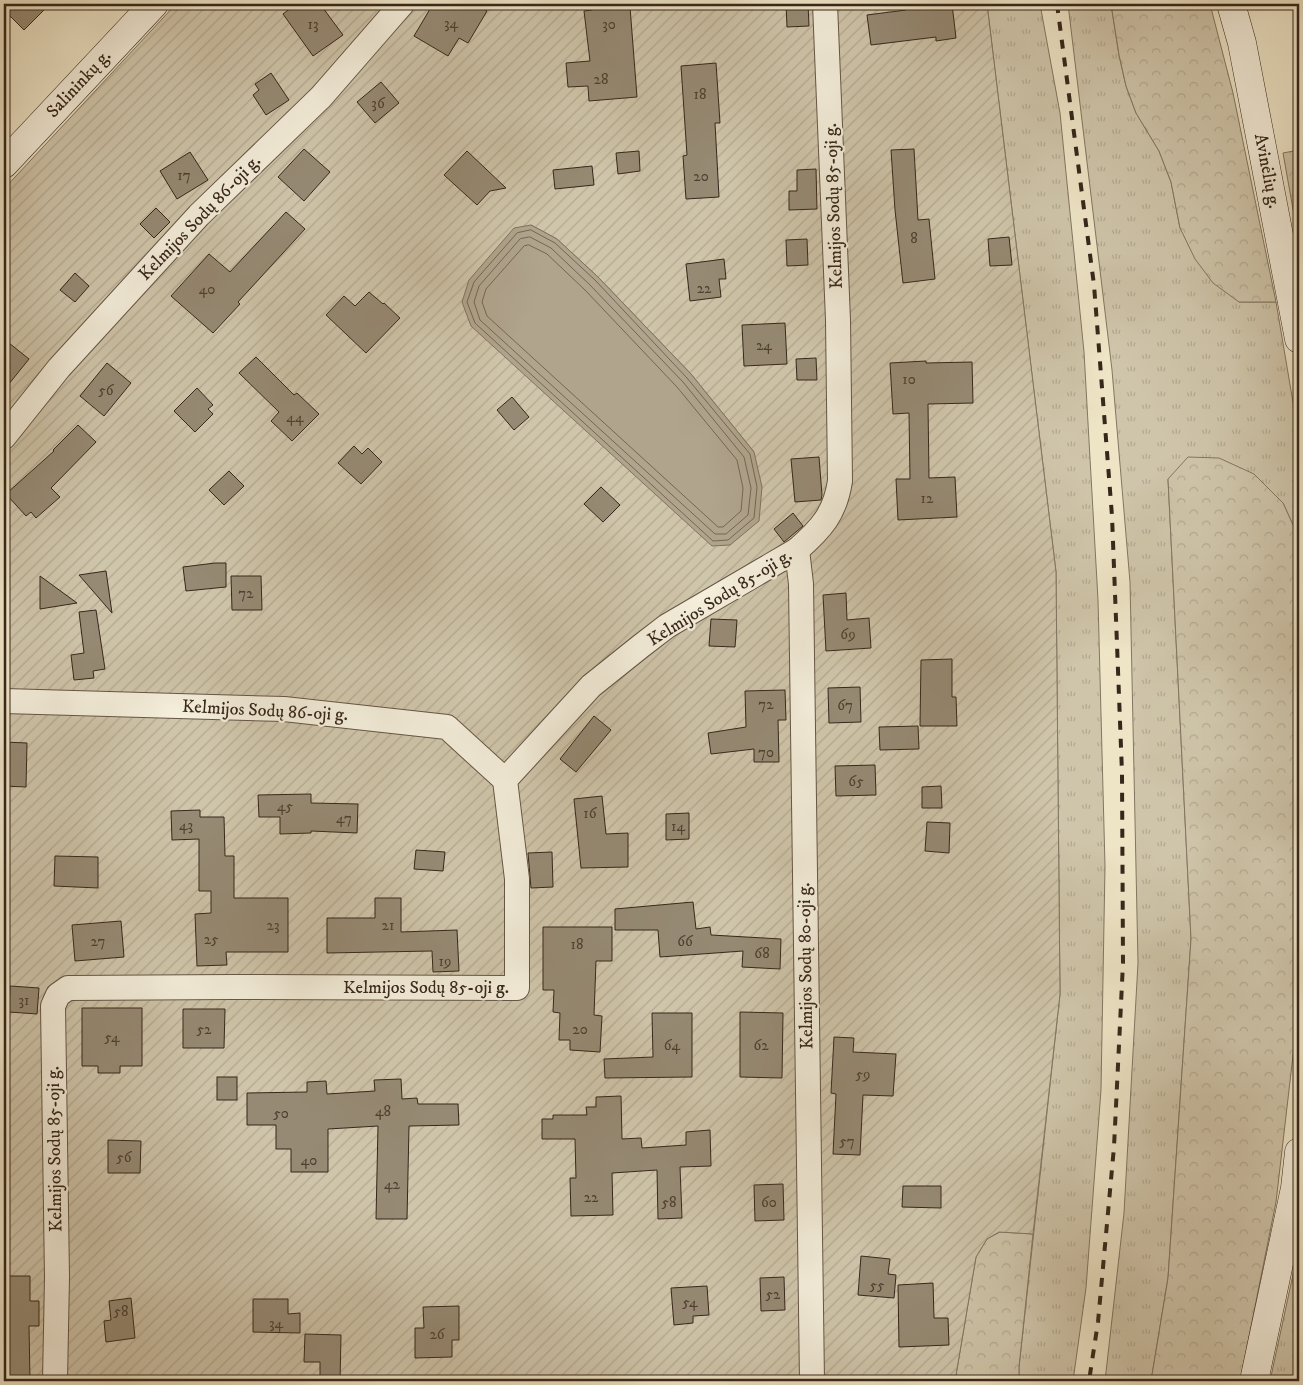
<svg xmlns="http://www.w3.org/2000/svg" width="1303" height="1385" viewBox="0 0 1303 1385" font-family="'IM FELL DW Pica',serif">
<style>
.grass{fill:url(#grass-tufts);stroke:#837662}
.forest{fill:url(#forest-crowns);stroke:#837662}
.garden{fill:url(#garden-furrows);stroke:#837662;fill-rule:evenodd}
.water{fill:#b0a48d;stroke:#80725f}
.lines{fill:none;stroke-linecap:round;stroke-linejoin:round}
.shore{stroke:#746654;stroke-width:1}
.building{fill:#968a74;stroke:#37271b}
.street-casing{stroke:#655646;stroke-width:26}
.secondary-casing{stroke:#37271b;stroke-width:29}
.street{stroke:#f4eedb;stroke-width:24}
.secondary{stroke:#f4eedb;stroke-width:28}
.rail{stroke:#37271b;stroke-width:4;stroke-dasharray:9 9;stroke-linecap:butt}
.labels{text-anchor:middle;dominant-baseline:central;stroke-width:4.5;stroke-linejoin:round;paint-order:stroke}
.number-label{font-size:15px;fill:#4f4031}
.street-label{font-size:18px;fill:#37271b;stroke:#f4eedb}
</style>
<defs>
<pattern id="grass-tufts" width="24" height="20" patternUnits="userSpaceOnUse" patternTransform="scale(1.25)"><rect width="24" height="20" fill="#cfc5aa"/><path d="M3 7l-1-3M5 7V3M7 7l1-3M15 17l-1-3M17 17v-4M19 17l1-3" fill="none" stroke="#b2a992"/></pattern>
<pattern id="forest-crowns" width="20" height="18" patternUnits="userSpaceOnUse" patternTransform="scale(1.25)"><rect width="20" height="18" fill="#cfc5aa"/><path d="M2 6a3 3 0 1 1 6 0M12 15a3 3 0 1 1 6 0" fill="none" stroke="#b2a992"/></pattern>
<pattern id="garden-furrows" width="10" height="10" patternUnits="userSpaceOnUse" patternTransform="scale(1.25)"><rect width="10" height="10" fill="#cfc5aa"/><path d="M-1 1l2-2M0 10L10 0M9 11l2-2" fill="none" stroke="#b2a992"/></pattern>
</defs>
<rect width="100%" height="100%" fill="#eee5c7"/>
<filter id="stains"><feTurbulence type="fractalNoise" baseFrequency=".004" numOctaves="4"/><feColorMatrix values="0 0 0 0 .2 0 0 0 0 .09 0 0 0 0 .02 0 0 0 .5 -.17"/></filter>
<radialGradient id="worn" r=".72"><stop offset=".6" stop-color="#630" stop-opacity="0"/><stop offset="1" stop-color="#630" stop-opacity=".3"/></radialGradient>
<g class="grass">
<path d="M987,4H1040L1060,113L1084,352L1098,600L1105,866L1101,1090L1086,1288L1073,1381H1019V1367L1060,994L1056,572Z"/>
<path d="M1068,4H1111L1119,55L1126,86L1136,113L1159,151L1171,182L1180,228L1239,302H1276L1296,420L1299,474V538L1283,503L1168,479L1191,939L1168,1278L1151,1381H1105L1124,1213L1138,963L1130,582L1112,370Z"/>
<path d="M1299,1235V1381H1270L1294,1270Z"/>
</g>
<g class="forest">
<path d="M1111,4H1210L1233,93L1276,302H1239L1213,283L1195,259L1180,228L1171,182L1159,151L1136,113L1126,86L1119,55Z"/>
<path d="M1299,150V243L1283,153Z"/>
<path d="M1188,457L1219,458L1254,474L1283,503L1299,538V1004L1276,1202L1240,1381H1151L1168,1278L1191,939L1168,479Z"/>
<path d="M1000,1232L1033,1234L1019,1367V1381H955L976,1257L987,1239Z"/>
</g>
<path class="garden" d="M176,4H987L1056,572L1060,994L1033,1234L999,1232L987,1239L976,1257L955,1381H4V189ZM531,225L557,239L598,277L691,374L754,452Z"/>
<path class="water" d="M531,225L557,239L598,277L691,374L754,452L762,487L759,521L730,545L712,546L471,326L462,302L469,280L514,228Z"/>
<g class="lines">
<g class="shore">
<path d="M531,230L555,243L595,280L687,378L750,454L757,487L754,518L728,540L713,541L475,323L467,302L474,282L517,233Z"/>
<path d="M530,237L551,248L590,285L683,382L744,457L751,488L748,515L726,534H715L480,320L474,302L479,286L520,239Z"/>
<path d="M529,245L547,254L585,290L677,387L737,460L743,488L741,511L723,527H718L487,316L482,302L486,289L524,246Z"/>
</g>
</g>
<g class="building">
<path d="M4,4H50L24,30L4,10Z"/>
<path d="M296,4H320L343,35L313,56L283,14Z"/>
<path d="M433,4H475L487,11L468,43L459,38L448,56L414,36Z"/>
<path d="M591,4H622L623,8L630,7L637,97L589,101L588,86L568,87L566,63L590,61L584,11L592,10Z"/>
<path d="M786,4H808L809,26L787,27Z"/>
<path d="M905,4H952L956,38L936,41V37L871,45L867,15L906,10Z"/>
<path d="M716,63L720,123H715L719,197L686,199L683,156L687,155L681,66Z"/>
<path d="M271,73L289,100L266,115L253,95L259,90L255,84Z"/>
<path d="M381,82L399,103L375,123L357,102Z"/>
<path d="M304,149L330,172L304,201L278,177Z"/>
<path d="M914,149L918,220L929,219L935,279L903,283L895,210L891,150Z"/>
<path d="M467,151L506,188L490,191L477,205L444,175Z"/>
<path d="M639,151L640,171L618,174L616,153Z"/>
<path d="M190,152L208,180L177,199L160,171Z"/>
<path d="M592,166L594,185L555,189L553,170Z"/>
<path d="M816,169L817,209L789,210V191H797V170Z"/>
<path d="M156,208L170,222L154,238L140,224Z"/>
<path d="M286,212L305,229L238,302L240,304L213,333L171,296L209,254L230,272Z"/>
<path d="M1009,237L1012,265L990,266L988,239Z"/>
<path d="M807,239L808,265L787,266L786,240Z"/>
<path d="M724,259L726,279H719L721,297L690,301L686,264Z"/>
<path d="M75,273L89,286L75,302L60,290Z"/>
<path d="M369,292L383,304L384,303L400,318L366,353L326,315L344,296L355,306Z"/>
<path d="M785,323L787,364L744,366L742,325Z"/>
<path d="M4,339L29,359L4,390Z"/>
<path d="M256,357L294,395L297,393L319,414L292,441L271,421L279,412L239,373Z"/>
<path d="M816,358L817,380H797L796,359Z"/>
<path d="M926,361V363L972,362L973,403L928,404L929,478L955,477L957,517L898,520L896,479H910L909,413L893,414L890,363Z"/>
<path d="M107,363L131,383L104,416L80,396Z"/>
<path d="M197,388L213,405L208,409L213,414L195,432L174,411Z"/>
<path d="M512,397L529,417L514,430L497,410Z"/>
<path d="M78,425L96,442L51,488L60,497L36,518L31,512L26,516L6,494L54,451L53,450Z"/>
<path d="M354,446L362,454L368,448L382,462L361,484L338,463Z"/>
<path d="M819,457L822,495L821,500L795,502L791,459Z"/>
<path d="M229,471L244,486L224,505L209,490Z"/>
<path d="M601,487L620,505L603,522L584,504Z"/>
<path d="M793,513L803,526L784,542L774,529Z"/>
<path d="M215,563H226V587L186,591L183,567Z"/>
<path d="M106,571L112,613L79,575Z"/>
<path d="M40,576L77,603L40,609Z"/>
<path d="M231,576H261L262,610H232Z"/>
<path d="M846,593L847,620L869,618L871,648L826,651L823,595Z"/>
<path d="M96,610L105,669L93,671L94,678L74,680L71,655L84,653L79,612Z"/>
<path d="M711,619L737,620L735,647L709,646Z"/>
<path d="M952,659V697H956L957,726H920L921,660Z"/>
<path d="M860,687L861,722L829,723L828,688Z"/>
<path d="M785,690L786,720H778L779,762H754V749L711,754L708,733L746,727L745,691Z"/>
<path d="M594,716L611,730L576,772L560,759Z"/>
<path d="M918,726L919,749L880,750L879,727Z"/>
<path d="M4,742L27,743L26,787L4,786Z"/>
<path d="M875,765L876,795L836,796L835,766Z"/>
<path d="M941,786L942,808H922V787Z"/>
<path d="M311,794V803L358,804L357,833L311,831V833L280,834V817H259L258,795Z"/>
<path d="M602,796L606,834L628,833V867L581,868L574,799Z"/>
<path d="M200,810V817H224L225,856H234V898H288V952H226L227,965L197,966L195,914L211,913V891H199V839L172,840L171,811Z"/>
<path d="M689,813V839L666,840V814Z"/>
<path d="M927,822L950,823L949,853L925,851Z"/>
<path d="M416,850L445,852L443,871L414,869Z"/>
<path d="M552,852L553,887L531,888L528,853Z"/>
<path d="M55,856L98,857V888L54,886Z"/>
<path d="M375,898H401V932L457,930L459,971L433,972L432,951L327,953V918H375Z"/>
<path d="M693,902L696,929L710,927L711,935L781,939L780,969L742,967L743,951L660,957L658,930H615V909Z"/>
<path d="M121,921L124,957L75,961L72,925Z"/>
<path d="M543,927H612V961H596L594,1015L602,1016L600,1052L570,1050V1040H559L560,1013L553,1012L554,990H543Z"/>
<path d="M10,986L39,988L37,1014L9,1012Z"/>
<path d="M82,1008H142V1066H120V1073H98V1066H82Z"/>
<path d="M183,1009H225L224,1048H183Z"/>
<path d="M740,1012L783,1013L782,1078L740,1077Z"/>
<path d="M652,1013H692V1077L605,1078L604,1059L653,1057Z"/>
<path d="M834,1037L854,1038L853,1052L896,1054L893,1096L863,1095L860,1155L833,1154L836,1094L831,1093Z"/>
<rect x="217" y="1077" width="20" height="23"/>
<path d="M401,1079L402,1099L417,1098L418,1104H458L459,1125L409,1126L407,1219H376L378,1126L328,1129V1172H291V1149H276V1125H247V1093L307,1092V1082L326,1081L327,1094L375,1091L374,1080Z"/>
<path d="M621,1096L622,1139L641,1138L642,1148L686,1145V1132L710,1130L711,1166L680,1167L682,1218L658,1219L657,1170L612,1173L613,1215L571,1216L570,1178H576L575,1139H542V1119H553V1115H587L586,1107H596V1097Z"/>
<path d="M108,1140L141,1141L140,1173H108Z"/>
<path d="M783,1184L784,1220L755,1221L754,1185Z"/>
<path d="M903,1186H941V1208L902,1207Z"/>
<path d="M861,1256L890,1259L888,1274L896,1275L894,1298L858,1295Z"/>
<path d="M4,1276H30V1301H39V1326H29L30,1381H9V1335H4Z"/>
<path d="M784,1277L785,1310L761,1311L760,1278Z"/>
<path d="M933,1283L934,1318H948L949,1345L899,1347L898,1285Z"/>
<path d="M707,1286L709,1315L693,1316V1323L674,1325L671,1288Z"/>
<path d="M131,1298L135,1338L106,1342L104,1321L111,1320L109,1301Z"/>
<path d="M253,1299H288V1314L300,1313V1333L253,1332Z"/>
<path d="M459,1306V1340H452V1357L415,1358V1328H424L423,1307Z"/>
<path d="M305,1334L341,1335L340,1381H320V1362H304Z"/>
</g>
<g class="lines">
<g class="street-casing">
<g id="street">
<path d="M4,437L59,368L199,215L321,97L402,4"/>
<path d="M797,550L801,584L812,1381"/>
<path d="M4,701L284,709L447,727L505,780"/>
<path d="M55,1381L57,1277L53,1006L58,995L68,988L231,987L517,988V879L505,780L591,686L641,646L667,626L797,550C821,529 835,514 840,481L838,320L825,4"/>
</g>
</g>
<g class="secondary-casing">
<g id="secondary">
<path d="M1231,4L1242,43L1299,339"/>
<path d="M4,164L154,4"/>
<path d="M1254,1381L1295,1188L1299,1152"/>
</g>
</g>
<use href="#street" class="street"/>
<use href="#secondary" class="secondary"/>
<path class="rail" d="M1057,4L1094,285L1112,516L1122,773L1123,963L1114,1147L1098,1322L1089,1381"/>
</g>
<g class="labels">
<g class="number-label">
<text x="451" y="23">34</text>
<text x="313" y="24">13</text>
<text x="609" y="24">30</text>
<text x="601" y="79">28</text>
<text x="700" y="94">18</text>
<text x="378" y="103">36</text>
<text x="184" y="175">17</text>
<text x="701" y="176">20</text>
<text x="914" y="238">8</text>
<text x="704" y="288">22</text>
<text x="207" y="289">40</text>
<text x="764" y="345">24</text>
<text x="909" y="379">10</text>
<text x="106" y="390">56</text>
<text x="295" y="417">44</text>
<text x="927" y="498">12</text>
<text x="246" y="593">72</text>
<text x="848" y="634">69</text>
<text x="766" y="704">72</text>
<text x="845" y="705">67</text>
<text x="766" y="752">70</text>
<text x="856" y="781">65</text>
<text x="285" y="806">45</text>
<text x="590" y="813">16</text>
<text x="344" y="818">47</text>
<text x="186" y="825">43</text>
<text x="678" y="826">14</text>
<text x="273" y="925">23</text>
<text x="388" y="925">21</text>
<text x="211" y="939">25</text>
<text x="98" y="941">27</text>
<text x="685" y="941">66</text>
<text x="577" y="944">18</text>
<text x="762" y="953">68</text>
<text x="445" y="961">19</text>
<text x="24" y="1000">31</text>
<text x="204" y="1029">52</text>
<text x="580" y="1029">20</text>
<text x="112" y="1037">54</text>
<text x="672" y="1045">64</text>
<text x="761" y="1045">62</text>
<text x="863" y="1074">59</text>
<text x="383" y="1111">48</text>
<text x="281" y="1113">50</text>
<text x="847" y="1141">57</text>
<text x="124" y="1157">56</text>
<text x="309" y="1160">40</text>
<text x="392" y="1184">42</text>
<text x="591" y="1197">22</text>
<text x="669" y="1202">58</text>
<text x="769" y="1202">60</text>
<text x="877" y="1285">55</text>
<text x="773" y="1294">52</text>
<text x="690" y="1302">54</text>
<text x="121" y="1311">58</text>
<text x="276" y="1323">34</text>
<text x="437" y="1334">26</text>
</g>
<g class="street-label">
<text transform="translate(79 84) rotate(-47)">Salininkų g.</text>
<text transform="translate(1267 171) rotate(79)">Avinėlių g.</text>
<text transform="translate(834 206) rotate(-92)">Kelmijos Sodų 85-oji g.</text>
<text transform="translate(200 218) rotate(-46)">Kelmijos Sodų 86-oji g.</text>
<text transform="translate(720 598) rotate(-32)">Kelmijos Sodų 85-oji g.</text>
<text transform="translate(265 711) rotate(3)">Kelmijos Sodų 86-oji g.</text>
<text transform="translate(806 966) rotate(-91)">Kelmijos Sodų 80-oji g.</text>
<text x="426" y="988">Kelmijos Sodų 85-oji g.</text>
<text transform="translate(55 1149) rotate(-91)">Kelmijos Sodų 85-oji g.</text>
</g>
</g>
<rect width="1303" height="1385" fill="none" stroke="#eee5c7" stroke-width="20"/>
<rect x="5" y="5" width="1293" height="1375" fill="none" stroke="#37271b" stroke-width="2.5"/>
<rect x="10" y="10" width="1283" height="1365" fill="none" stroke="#37271b"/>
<rect width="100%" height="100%" filter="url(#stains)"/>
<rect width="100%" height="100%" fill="url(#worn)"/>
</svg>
